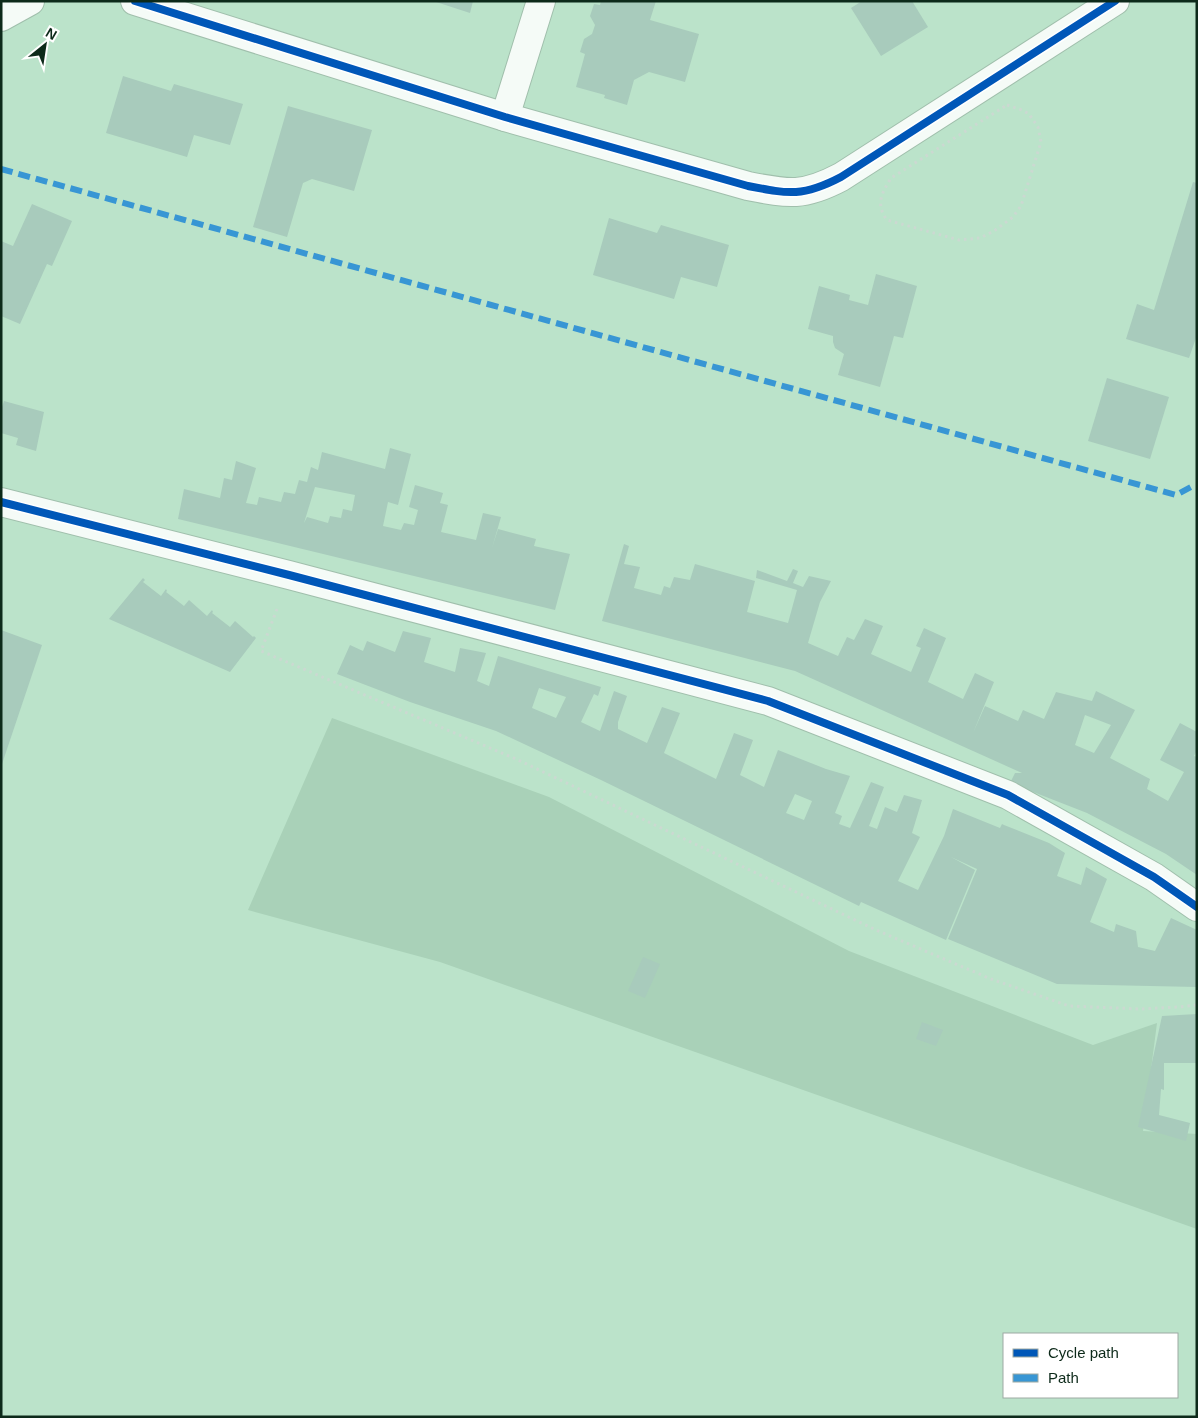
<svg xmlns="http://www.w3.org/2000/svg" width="1198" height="1418" viewBox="0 0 1198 1418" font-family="Helvetica,sans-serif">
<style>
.green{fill:#a9d1b8}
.building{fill:#a8cbbc;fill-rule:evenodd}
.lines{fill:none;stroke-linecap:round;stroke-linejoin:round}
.minor-casing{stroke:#a0bfac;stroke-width:30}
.path{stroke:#cbd9d1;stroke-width:3;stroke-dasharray:2.5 4;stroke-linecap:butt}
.minor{stroke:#f5fbf7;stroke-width:28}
.quiet{stroke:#3896d4;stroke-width:6;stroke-dasharray:12 6;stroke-linecap:butt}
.cycleway-casing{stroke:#fff;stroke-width:11}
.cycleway{stroke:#0057b8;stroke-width:8}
</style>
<rect width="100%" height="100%" fill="#bbe3ca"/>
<path class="green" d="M332,718L549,797L849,951L1093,1045L1157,1023L1143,1131L1197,1134V1229L440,962L248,910Z"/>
<g class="building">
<path d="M433,1H473L470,13Z"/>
<path d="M601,1H656L650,20L699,34L685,82L649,72L634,80L627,105L604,98L605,95L576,87L585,54L580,52L584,39L592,34L595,25L590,16L594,4L600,5Z"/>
<path d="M862,1H912L928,27L881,56L851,8Z"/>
<path d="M123,76L171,91L174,84L243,104L230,145L194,135L187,157L106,133Z"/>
<path d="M288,106L372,130L354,191L312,179L303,183L287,237L253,227Z"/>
<path d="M1193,182L1197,183V335L1189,358L1126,339L1137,304L1154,310Z"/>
<path d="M32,204L72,221L52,266L47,264L20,324L1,316V241L13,246Z"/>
<path d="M609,218L657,233L661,225L729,245L717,287L681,277L674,299L593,275Z"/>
<path d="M876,274L917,286L903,338L894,336L880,387L838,375L844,354L835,348L833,342V336L808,329L819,286L850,295L849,300L868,305Z"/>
<path d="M1107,378L1169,397L1150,459L1088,441Z"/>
<path d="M4,401L44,412L36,451L16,445L18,438L1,433V410Z"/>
<path d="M390,448L411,454L398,505L388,502L383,526L401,530L404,523L414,525L418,510L409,507L415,485L443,493L440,503L448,505L441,532L476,540L483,513L501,517L492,548L498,529L536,539L534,546L570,554L555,610L178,519L184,489L220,498L224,478L232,480L236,461L256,468L246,503L257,505L259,497L281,502L284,492L295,494L299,480L307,482L311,467L318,470L322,452L385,469ZM315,487L355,495L352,511L343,509L341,518L330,516L328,523L307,517L304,523Z"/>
<path d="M624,544L629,546L624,564L640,567L634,588L661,595L664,586L670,588L674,577L690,580L695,564L755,581L747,612L788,623L797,590L756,578L757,570L787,581L793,569L798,571L793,583L803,587L809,576L831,581L820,602L808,643L838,656L847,637L854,640L865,619L883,626L871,654L911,672L921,648L916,646L924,628L946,638L928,682L963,699L975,673L994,682L973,733L985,706L1018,721L1023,710L1044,719L1056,692L1092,701L1096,691L1135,710L1110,758L1150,779L1147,789L1168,801L1184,772L1160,760L1180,723L1197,732V750L1194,756L1197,757V875L1166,854L1087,813L1010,783L1015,773H1022L795,671L602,621ZM1085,715L1111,725L1094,753L1075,745Z"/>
<path d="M143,578L145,580L143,582L161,596L166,589L167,591L166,592L184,606L189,600L207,616L212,610L213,612L212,613L230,627L235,621L253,637L254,636L256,638L230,672L109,619Z"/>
<path d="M1,630L42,645L2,764H1Z"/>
<path d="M403,631L431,638L424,662L455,672L460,648L486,653L477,681L489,686L498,656L601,687L598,696L594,694L581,722L600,731L614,691L627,696L618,722V729L647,743L662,707L680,713L664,753L716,779L734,733L753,740L740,775L764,787L778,750L826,769L850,776L835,813L842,816L839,824L850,828L871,782L884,787L869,826L877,829L885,807L897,812L904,795L922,800L912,833L920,837L898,881L918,890L944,836L953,809L1000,828L1002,824L1004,825L1049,843L1065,853L1057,876L1081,885L1086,867L1107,879L1090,922L1114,932L1116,924L1136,931L1138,947L1155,951L1171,918L1197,930V987L1057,984L948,939L977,869L951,857L975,870L946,940L861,902L859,906L601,780L496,731L410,702L337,674L350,645L363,651L367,641L395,652ZM539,688L566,697L556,718L532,708ZM795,794L812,801L804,820L786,813Z"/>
<path d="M643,957L660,964L645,998L628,991Z"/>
<path d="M1197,1014V1063H1164V1090L1161,1089L1159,1115L1190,1123L1186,1141L1138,1127L1162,1016Z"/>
<path d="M922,1022L943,1030L936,1046L916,1039Z"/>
</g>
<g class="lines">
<g class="minor-casing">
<g id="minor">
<path d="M135,1L505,117L748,186C789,194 803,197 841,177L1115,1"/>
<path d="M1,17L30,1"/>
<path d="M505,117L541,1"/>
<path d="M1,502L289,575L768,701L1008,795L1154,877L1197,907"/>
</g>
</g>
<g class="path">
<path d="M1007,105L1022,110L1029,114L1038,127L1041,142L1021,206L1013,217L994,231L980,238L959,240L887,220C875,204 882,193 891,178Z"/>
<path d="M277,609L261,651L516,759L876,930L991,979L1069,1006L1140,1009L1178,1007L1197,1005"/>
</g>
<use href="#minor" class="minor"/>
<path class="quiet" d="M1,169L1176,495L1191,487H1197"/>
<g class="cycleway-casing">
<g id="cycleway">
<path d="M135,1L505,117L748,186C789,194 803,197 841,177L1115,1"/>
<path d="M1,502L289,575L768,701L1008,795L1154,877L1197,907"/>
</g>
</g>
<use href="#cycleway" class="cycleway"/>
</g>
<rect width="1198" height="1418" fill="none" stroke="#0d2a1a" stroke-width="5"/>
<rect x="1003" y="1333" width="175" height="65" fill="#ffffff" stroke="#9eaaa3"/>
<rect x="1013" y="1349" width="25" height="8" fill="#0057b8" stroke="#9eaaa3"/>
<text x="1048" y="1358" font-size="15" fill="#0d2a1a">Cycle path</text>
<rect x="1013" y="1374" width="25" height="8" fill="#3896d4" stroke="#9eaaa3"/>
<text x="1048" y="1383" font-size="15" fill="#0d2a1a">Path</text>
<g transform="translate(45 45) rotate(30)" stroke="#ffffff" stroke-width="4" paint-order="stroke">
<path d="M0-4L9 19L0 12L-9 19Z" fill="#0d2a1a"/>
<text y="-8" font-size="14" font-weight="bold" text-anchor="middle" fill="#0d2a1a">N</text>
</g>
</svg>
